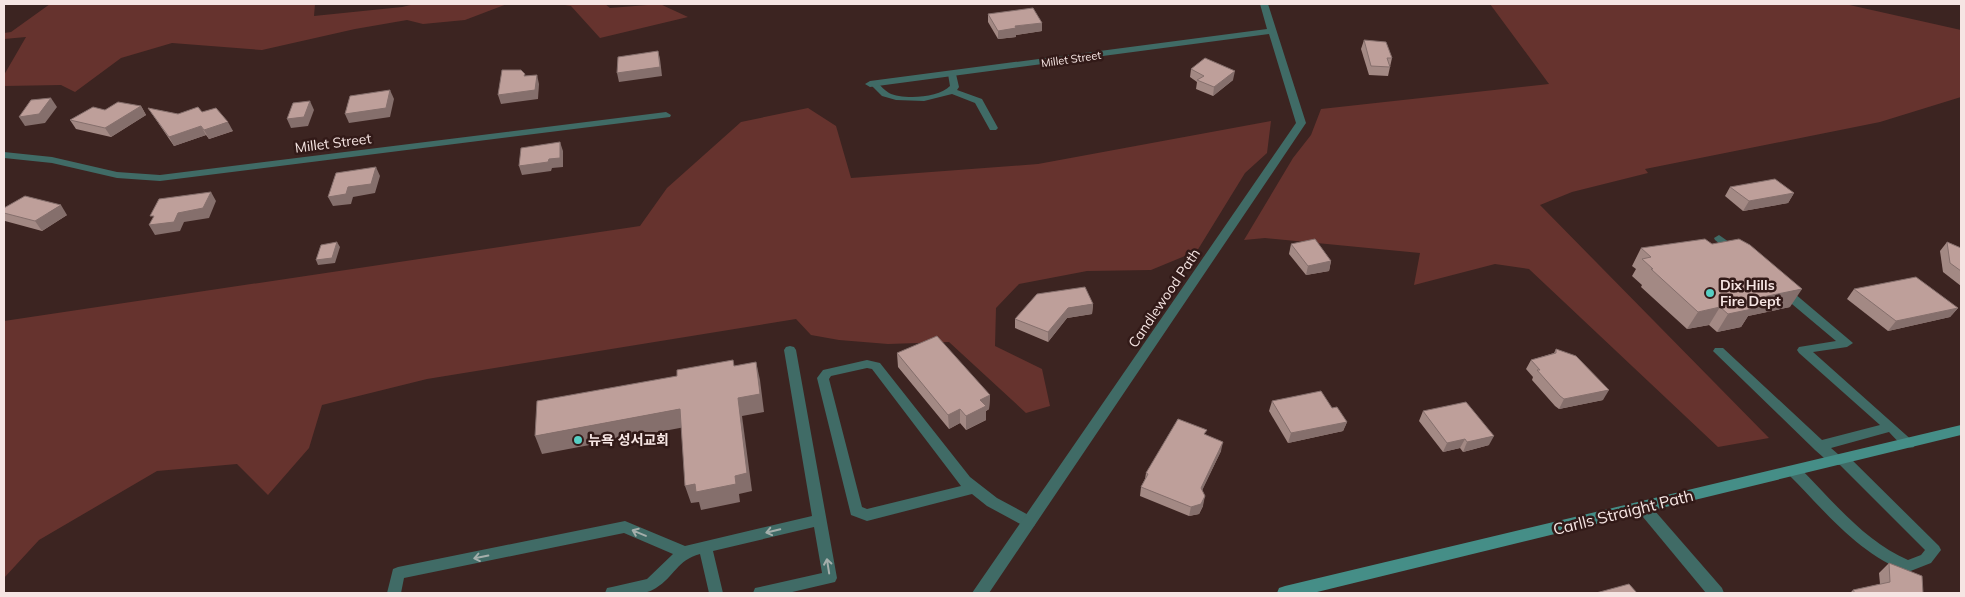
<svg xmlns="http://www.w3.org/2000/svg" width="1965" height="597" viewBox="0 0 1965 597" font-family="Mulish,'Noto Sans KR',sans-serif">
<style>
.green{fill:#66332e}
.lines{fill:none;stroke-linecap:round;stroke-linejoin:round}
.lane{fill:#406b66;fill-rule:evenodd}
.street{fill:#406b66;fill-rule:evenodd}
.secondary{fill:#458e87;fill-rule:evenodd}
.wall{fill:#a38984}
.shaded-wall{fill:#856f6c}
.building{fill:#be9f9a;stroke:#856f6c}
.oneway{stroke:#a4aeab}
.poi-dot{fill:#56cec3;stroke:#321a18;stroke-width:2}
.labels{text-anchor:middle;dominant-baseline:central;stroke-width:5;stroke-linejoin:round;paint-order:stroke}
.far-street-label{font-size:11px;fill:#f6e5e3;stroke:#321a18}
.street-label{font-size:14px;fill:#f6e5e3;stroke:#321a18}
.poi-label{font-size:14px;font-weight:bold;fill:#f6e5e3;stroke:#321a18;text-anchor:start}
.near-street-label{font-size:16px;fill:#f6e5e3;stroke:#321a18}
</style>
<rect width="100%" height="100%" fill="#3c2421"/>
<g class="green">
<path d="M50,4H315L314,16L402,7L415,4H507L465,20L423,24L407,20L355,29L262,50L172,43L121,58L75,92L61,85L4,86V75L26,37L4,39V33L11,32Z"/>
<path d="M559,4H605L610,8L660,4L688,17L600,38L571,6Z"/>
<path d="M1490,4H1845L1961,30V97L1880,122L1645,169L1648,173L1572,192L1540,205L1769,438L1718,447L1529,269L1495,264L1414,285L1420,253L1265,238L1244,240L1293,158L1311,135L1321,109L1549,84Z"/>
<path d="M808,108L836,126L851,178L1038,164L1271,121L1267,153L1245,173L1197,251L1151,270L1087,271L1019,284L996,308L995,346L1042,369L1050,406L1026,413L949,342L888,344L839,340L811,335L796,319L427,379L322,405L309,448L268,495L237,464L157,471L39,540L4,578V321L640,226L667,188L741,122Z"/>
</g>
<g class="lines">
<g class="lane">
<path d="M952,71L956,74L959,87L957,90L982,99L998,128L996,130H990L975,103L952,94L924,101L896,100L882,96L870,84L871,82H877C881,86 884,90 889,93C903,100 939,98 950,86L948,74Z"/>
<path d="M1719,235L1739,249L1740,251L1739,253H1731L1715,240L1714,238Z"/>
<path d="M1784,287L1788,288L1853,343L1847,347L1813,352L1915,443L1914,447C1903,450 1896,439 1889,432L1831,448L1839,455H1847L1939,546L1941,550L1931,563L1908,572C1859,555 1825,511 1789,475L1787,471L1789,467L1794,466L1799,467C1832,500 1864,541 1908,560L1921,555L1925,550L1840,465H1832L1815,450L1713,351L1715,348H1723L1822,440L1880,425L1799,353L1797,350L1799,347L1836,341L1780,294L1778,291L1780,288Z"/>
<path d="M790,346L794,347L796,350L837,578L835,582L788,593H753L755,588L760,587L822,573L814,527L713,551L723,593H709L700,554C677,560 674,577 656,588C643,597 620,593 605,593L607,588L612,587L647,579L673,554L624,533L404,578L401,593H387L393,569L398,567L625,521L685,546L812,516L784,350L786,347Z"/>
<path d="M867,360L880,363L970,477L997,498L1034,518L1036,522L1034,526L1029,528L1024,526L987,506L972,494L867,521L851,515L817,378L823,370ZM867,368L872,369L961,486L867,509L862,507L829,379L831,376Z"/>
</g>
<g class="street">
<path d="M1260,4H1268L1306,123L989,593H972L1296,123L1269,34L870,87L865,84L870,81L1267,29Z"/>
<path d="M666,112L671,115L670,117L160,181L117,178L52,163L4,158V152L52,157L117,172L160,175Z"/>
<path d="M1643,501L1648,503L1722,588L1724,593H1706L1638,511L1635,507L1638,503Z"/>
</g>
<path class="secondary" d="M1961,425V435L1313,593H1277L1279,588L1285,586Z"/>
</g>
<g class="wall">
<path d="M988,14L1042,23V31L1016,35V37L998,39L988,22Z"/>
<path d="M1364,40L1392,58L1388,76L1369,75L1361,49Z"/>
<path d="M1191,69L1233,80L1213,96L1196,89L1197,82L1190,77Z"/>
<path d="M141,106L146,115L111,137L76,129L70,120L105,110Z"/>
<path d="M148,108L178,114L202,112L233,131L209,139L206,135L174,146Z"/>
<path d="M1730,187L1794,193L1788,203L1743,211L1725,196Z"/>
<path d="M4,208L67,215L42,231L5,221L4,219Z"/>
<path d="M1947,242L1961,248V286L1943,272L1940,251Z"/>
<path d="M1291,244L1331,261L1329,271L1306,275L1289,254Z"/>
<path d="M1641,248L1790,307L1748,316L1741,327L1717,332L1709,325L1687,329L1641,287L1642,285L1632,276L1636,269L1632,266Z"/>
<path d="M1854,289L1958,308L1950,317L1888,331L1847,299Z"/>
<path d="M1093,304L1092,314L1067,318L1048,342L1015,328V319Z"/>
<path d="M1556,349L1603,400L1559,409L1555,406L1532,380L1533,377L1526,369L1531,360L1554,353Z"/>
<path d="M897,353L990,395L989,409L986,411V420L966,430L960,423L949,429L898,367Z"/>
<path d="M1272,401L1332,408L1347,422L1343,431L1288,443L1269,411Z"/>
<path d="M1423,411L1489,445L1463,452L1460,448L1443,452L1419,421Z"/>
<path d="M1206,435L1221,451L1202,490L1203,506L1199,514L1189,516L1140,496L1141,487L1145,479L1146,473Z"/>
<path d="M1889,563L1923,593H1850L1853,590L1880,584L1879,573Z"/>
</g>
<g class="shaded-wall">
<path d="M1042,23V31L1016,35V37L998,39V31L1015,26Z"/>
<path d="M658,51L660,59L662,76L619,82L617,73Z"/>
<path d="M1235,71L1233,80L1213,96L1214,87Z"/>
<path d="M537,75L539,84L538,99L501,104L498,95Z"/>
<path d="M390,90L394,99L390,117L349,123L345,114Z"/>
<path d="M51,98L57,107L45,123L25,126L19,117Z"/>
<path d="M310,101L314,110L308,126L291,128L287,119Z"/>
<path d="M141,106L146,115L111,137L105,128Z"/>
<path d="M228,122L233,131L209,139L204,130Z"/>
<path d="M201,126L206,135L174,146L169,137Z"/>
<path d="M560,142L563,151V167L552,168L551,171L522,175L519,166L549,159Z"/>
<path d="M376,167L380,176L375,193L353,197L351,204L333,206L328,197L348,187Z"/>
<path d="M211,192L216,201L209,218L184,222L180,231L155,235L149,225L178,213Z"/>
<path d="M1794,193L1788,203L1743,211L1749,201Z"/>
<path d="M61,205L67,215L42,231L35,221Z"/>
<path d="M337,242L340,247L335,263L318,265L316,260Z"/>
<path d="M1331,261L1329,271L1306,275L1308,266Z"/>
<path d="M1802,289L1790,307L1748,316L1741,327L1717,332L1728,314L1743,301Z"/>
<path d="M1093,304L1092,314L1067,318L1048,342V332L1068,308Z"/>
<path d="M1720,307L1709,325L1687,329L1698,312Z"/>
<path d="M1958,308L1950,317L1888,331L1896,321Z"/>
<path d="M756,362L760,380L764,412L742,416L752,491L739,494L740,502L701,510L699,502L691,503L685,486L735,476L738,398Z"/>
<path d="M1609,390L1603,400L1559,409L1564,399Z"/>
<path d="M990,395L989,409L986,411V420L966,430V416L980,400Z"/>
<path d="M680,409L685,427L542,454L535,436Z"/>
<path d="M960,409V423L949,429L948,415Z"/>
<path d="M1347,422L1343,431L1288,443L1291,433Z"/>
<path d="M1494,436L1489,445L1463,452L1467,442Z"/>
<path d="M1465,439L1460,448L1443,452L1447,443Z"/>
<path d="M1223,442L1221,451L1199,497L1201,488Z"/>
<path d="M1205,496L1203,506L1199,514L1189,516L1191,507Z"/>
</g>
<g class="building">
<path d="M1033,8L1042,23L1015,26L1016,28L998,31L988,14Z"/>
<path d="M1364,40L1386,42L1392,58H1387L1390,67L1371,66Z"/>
<path d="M658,51L660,67L617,73L618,57Z"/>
<path d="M1205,58L1235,71L1214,87L1197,80L1204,76L1191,69Z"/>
<path d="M502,70H521L525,74L524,76L537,75L535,90L498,95Z"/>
<path d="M390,90L386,108L345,114L350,96Z"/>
<path d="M51,98L39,114L19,117L31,100Z"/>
<path d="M310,101L304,117L287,119L293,103Z"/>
<path d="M118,102L141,106L105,128L70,120L93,107L105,110Z"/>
<path d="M198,107L202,112L216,108L228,122L204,130L201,126L169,137L148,108L178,114Z"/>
<path d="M560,142V158L549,159L548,162L519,166L521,148Z"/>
<path d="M376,167L371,184L348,187L346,194L328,197L336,173Z"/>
<path d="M1775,179L1794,193L1749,201L1730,187Z"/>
<path d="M211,192L203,208L178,213L174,222L149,225L154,216H150L159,199Z"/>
<path d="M25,196L61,205L35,221L4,213V208Z"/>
<path d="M1315,239L1331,261L1308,266L1291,244Z"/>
<path d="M1705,239L1712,244L1739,239L1750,245L1802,289L1743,301L1752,309L1728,314L1720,307L1698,312L1651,269H1653L1642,259L1651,257L1641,248Z"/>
<path d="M337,242L332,258L316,260L321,245Z"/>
<path d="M1947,242L1961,248V271L1950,263Z"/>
<path d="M1916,277L1958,308L1896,321L1854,289Z"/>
<path d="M1085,287L1093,304L1068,308L1048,332L1015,319L1037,294Z"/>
<path d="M937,336L990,395L980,400L986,406L966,416L960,409L948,415L897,353Z"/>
<path d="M1556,349L1576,356L1609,390L1564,399L1560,396L1537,370H1540L1531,360L1556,353Z"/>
<path d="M733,360L734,366L756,362L760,394L738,398L747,473L735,476L736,484L696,492L695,484L685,486L680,409L535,436L537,401L677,376V370Z"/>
<path d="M1321,391L1332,408L1337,407L1347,422L1291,433L1272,401Z"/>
<path d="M1466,402L1494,436L1467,442L1465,439L1447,443L1423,411Z"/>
<path d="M1178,419L1207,430L1204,434L1223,442L1201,488L1205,496L1201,504L1191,507L1141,487L1148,474L1146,473Z"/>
<path d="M1889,563L1922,576L1923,593H1855L1853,590L1890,582Z"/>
<path d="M1629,584L1637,593H1596Z"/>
</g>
<defs><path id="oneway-shaft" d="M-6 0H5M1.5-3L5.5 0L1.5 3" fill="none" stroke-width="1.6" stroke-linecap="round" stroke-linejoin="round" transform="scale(1.25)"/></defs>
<g class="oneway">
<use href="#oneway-shaft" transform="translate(773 531) rotate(166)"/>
<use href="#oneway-shaft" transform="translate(639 533) rotate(-157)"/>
<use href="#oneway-shaft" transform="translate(481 557) rotate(169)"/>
<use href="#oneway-shaft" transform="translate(828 566) rotate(-99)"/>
</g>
<g class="poi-dot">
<circle cx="1710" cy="293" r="5"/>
<circle cx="578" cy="440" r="5"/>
</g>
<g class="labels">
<g class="far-street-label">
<text transform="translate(1071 59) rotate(-8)">Millet Street</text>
</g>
<g class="street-label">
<text transform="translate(333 143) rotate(-7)">Millet Street</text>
<text transform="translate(1164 298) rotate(-56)">Candlewood Path</text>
</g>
<g class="poi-label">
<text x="1720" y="285">Dix Hills<tspan x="1720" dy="16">Fire Dept</tspan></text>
<text x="588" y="440">뉴욕 성서교회</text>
</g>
<g class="near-street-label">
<text transform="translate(1623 512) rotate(-14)">Carlls Straight Path</text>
</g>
</g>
<rect width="1965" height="597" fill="none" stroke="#f6e5e3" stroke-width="10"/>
</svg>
